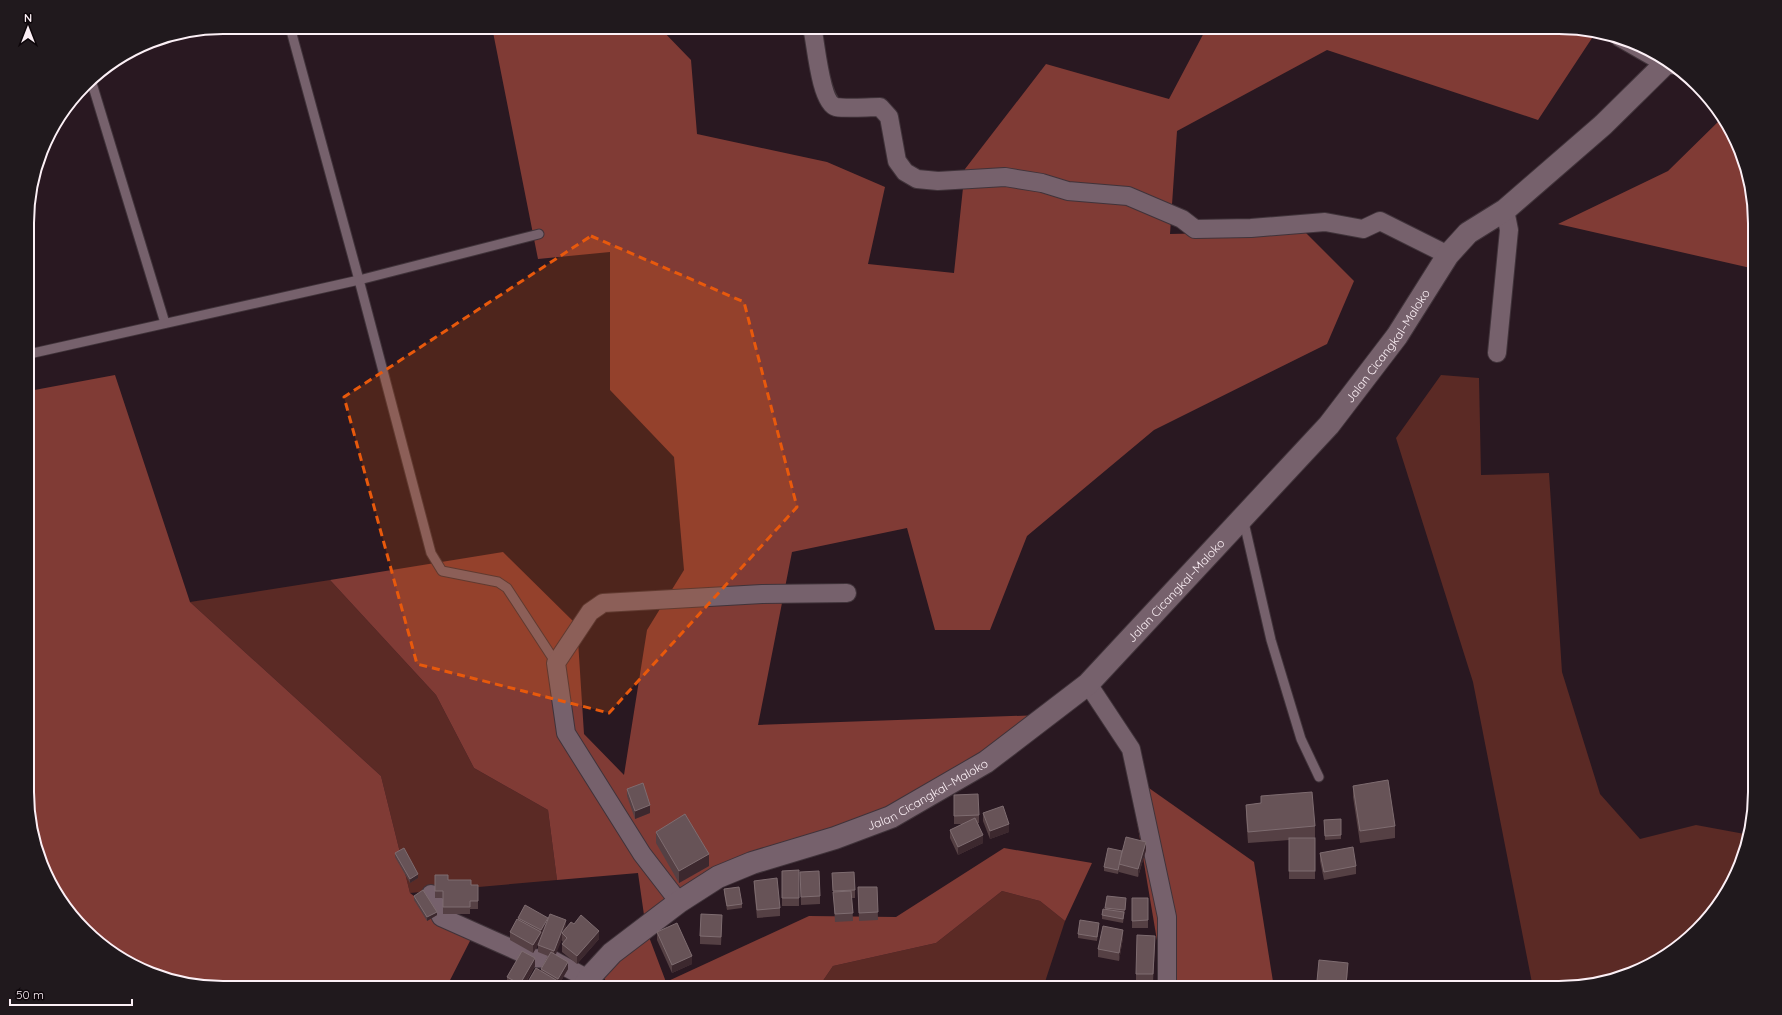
<svg xmlns="http://www.w3.org/2000/svg" width="1782" height="1015" viewBox="0 0 1782 1015" font-family="Quicksand,sans-serif">
<style>
.green{fill:#5b2a25}
.forest{fill:#803b35}
.lines{fill:none;stroke-linecap:round;stroke-linejoin:round}
.lane-casing{stroke:#40333a;stroke-width:11}
.street-casing{stroke:#40333a;stroke-width:20}
.secondary-casing{stroke:#40333a;stroke-width:24}
.lane{stroke:#76616c;stroke-width:9}
.street{stroke:#76616c;stroke-width:18}
.secondary{stroke:#76616c;stroke-width:22}
.wall{fill:#554044}
.shaded-wall{fill:#3c282e}
.building{fill:#675357;stroke:#7e6c70}
.marked{fill:#e8590c;fill-opacity:0.2;stroke:#e8590c;stroke-width:3;stroke-dasharray:8 5;stroke-linejoin:round}
.labels{text-anchor:middle;dominant-baseline:central;stroke-width:4;stroke-linejoin:round;paint-order:stroke}
.street-label{font-size:12px;fill:#fcf0f6;stroke:#0d060a}
.rim{fill:none;stroke:#fcf0f6;stroke-width:2}
</style>
<rect width="100%" height="100%" fill="#291821"/>
<g class="green">
<path d="M1441,375L1479,378L1481,475L1549,473L1562,672L1600,794L1640,839L1696,825L1750,835L1748,843L1729,890L1698,930L1657,962L1610,981L1571,988H1533L1473,682L1396,438Z"/>
<path d="M330,580L436,695L474,768L548,810L557,880L410,893L381,776L190,602Z"/>
<path d="M1002,891L1040,901L1065,921L1043,988H818L833,966L936,943Z"/>
</g>
<g class="forest">
<path d="M492,27H659L691,60L697,134L827,162L885,187L868,264L954,273L965,169L1046,64L1169,99L1207,27H1559L1596,32L1538,120L1327,50L1177,131L1170,234L1304,231L1354,281L1327,344L1154,430L1027,536L990,630H935L907,528L792,552L758,725L1042,715L891,814L743,859L646,929L666,982L809,916L896,917L1004,848L1092,863L1065,921L1040,901L1002,891L936,943L833,966L818,988H612L597,970L646,929L638,873L557,880L548,810L474,768L436,695L330,580L503,552L577,625L584,734L624,775L647,630L684,570L674,457L610,390V252L538,259Z"/>
<path d="M1723,117L1745,160L1755,210V269L1558,224L1668,171Z"/>
<path d="M115,375L190,602L381,776L410,893L471,939L446,988H223L173,981L125,962L85,931L60,901L38,855L29,817V391Z"/>
<path d="M1129,774L1254,862L1274,988H1165Z"/>
</g>
<g class="lines">
<g class="lane-casing">
<g id="lane">
<path d="M290,27L359,280L431,553L442,571L498,582L507,588L556,663"/>
<path d="M91,80L165,323"/>
<path d="M29,354L359,280L539,234"/>
<path d="M1243,518L1271,640L1301,739L1319,777"/>
</g>
</g>
<g class="street-casing">
<g id="street">
<path d="M810,27L813,32C816,46 821,103 836,107C848,109 867,107 880,107L889,117L897,161L905,172L917,179L938,181L1005,177L1042,183L1068,191L1128,196L1182,219L1195,229L1251,228L1325,222L1363,229L1380,221L1448,255"/>
<path d="M1619,37L1666,64L1672,65"/>
<path d="M1497,353L1509,230L1505,210"/>
<path d="M1088,684L1131,749L1167,917V988"/>
<path d="M431,894L441,917L533,958L551,959L588,979"/>
<path d="M679,902L642,854L566,733L556,663L590,612L603,603L762,594L847,593"/>
</g>
</g>
<g class="secondary-casing">
<g id="secondary">
<path id="s1" d="M583,988L588,979L612,953L679,902L718,877L752,863L835,838L891,817L986,762L1088,684L1329,425L1397,336L1448,255L1468,233L1505,210L1603,125L1667,62"/>
</g>
</g>
<use href="#lane" class="lane"/>
<use href="#street" class="street"/>
<use href="#secondary" class="secondary"/>
</g>
<g class="wall">
<path d="M1353,786L1395,826V838L1360,843L1353,797Z"/>
<path d="M627,789L650,813L635,819L627,796Z"/>
<path d="M1261,796L1315,826V879H1289V840L1248,843L1246,816V805L1261,803Z"/>
<path d="M954,802L979,815V823H978L983,843L958,855L950,838V830L963,824H954Z"/>
<path d="M983,813L1009,832L990,839L983,821Z"/>
<path d="M1341,819V839L1325,840L1324,820Z"/>
<path d="M656,832L709,866L679,883L656,843Z"/>
<path d="M1146,850L1138,877L1119,872V870L1118,874L1104,871V867Z"/>
<path d="M395,853L418,878L410,883L395,857Z"/>
<path d="M1320,853L1356,866V874L1324,880L1320,861Z"/>
<path d="M799,870V906H782V871Z"/>
<path d="M800,872L820,896V904L801,905Z"/>
<path d="M832,873L855,890V898H852L853,921L835,922Z"/>
<path d="M435,875L448,880L471,885H478V909H470V914H443V898H435Z"/>
<path d="M754,881L780,908V916L757,918L754,888Z"/>
<path d="M858,887H877L878,920L859,921Z"/>
<path d="M724,889L742,904V908L727,910L724,893Z"/>
<path d="M414,896L437,915L427,921L414,900Z"/>
<path d="M1107,896L1126,902L1123,923L1102,919V915L1105,909Z"/>
<rect x="1132" y="898" width="16" height="30"/>
<path d="M518,918L566,928L574,924L599,939L577,964L562,952V944L563,942L562,941V939L555,954L568,969L558,986L556,985V988H524L529,981V980L541,971V969L548,956L538,952V945L533,953L510,940V932L518,920Z"/>
<path d="M722,923L721,945L700,944V936Z"/>
<path d="M1099,927L1097,941L1078,938V934Z"/>
<path d="M657,932L692,964L672,973L657,940Z"/>
<path d="M1123,938L1119,961L1098,957V949Z"/>
<path d="M1155,944L1153,982H1136V974Z"/>
<path d="M535,966L523,988H513L507,985V977Z"/>
<path d="M1348,971L1346,988H1317V981Z"/>
</g>
<g class="shaded-wall">
<path d="M650,805V813L635,819V811Z"/>
<path d="M1009,824V832L990,839V831Z"/>
<path d="M983,835V843L958,855V847Z"/>
<path d="M1146,842V850L1138,877V869Z"/>
<path d="M709,854V866L679,883V871Z"/>
<path d="M418,874V878L410,883V879Z"/>
<path d="M437,912V915L427,921V917Z"/>
<path d="M548,918V926L541,938V930Z"/>
<path d="M566,920V928L562,933V939L554,959V951Z"/>
<path d="M1123,930V938L1119,961V953Z"/>
<path d="M599,931V939L577,964V956Z"/>
<path d="M541,932V940L533,953V945Z"/>
<path d="M692,956V964L672,973V965Z"/>
<path d="M535,958V966L522,988H520V984Z"/>
<path d="M568,962V969L558,986V979Z"/>
<path d="M1348,963V971L1346,988V984Z"/>
<path d="M556,980V988H551Z"/>
</g>
<g class="building">
<path d="M1388,780L1395,826L1360,831L1353,786Z"/>
<path d="M643,783L650,805L635,811L627,789Z"/>
<path d="M1312,792L1315,826L1248,832L1246,805L1261,803V796Z"/>
<path d="M978,794L979,815L954,816V795Z"/>
<path d="M1003,806L1009,824L990,831L983,813Z"/>
<path d="M685,814L709,854L679,871L656,832Z"/>
<path d="M975,818L983,835L958,847L950,830Z"/>
<path d="M1341,819V835L1325,836L1324,820Z"/>
<path d="M1126,837L1146,842L1138,869L1119,864Z"/>
<rect x="1289" y="838" width="26" height="33"/>
<path d="M1353,847L1356,866L1324,872L1320,853Z"/>
<path d="M404,848L418,874L410,879L395,853Z"/>
<path d="M1108,848L1122,851L1118,870L1104,867Z"/>
<path d="M799,870V898H782V871Z"/>
<path d="M819,871L820,896L801,897L800,872Z"/>
<path d="M854,872L855,890L833,891L832,873Z"/>
<path d="M435,875H448V880H471V885H478V901H470V907H443V891H435Z"/>
<path d="M777,878L780,908L757,910L754,881Z"/>
<path d="M739,887L742,904L727,906L724,889Z"/>
<path d="M858,887H877L878,912L859,913Z"/>
<path d="M423,890L437,912L427,917L414,896Z"/>
<path d="M851,891L853,913L835,914L833,892Z"/>
<path d="M1107,896L1126,898L1125,910L1105,908Z"/>
<path d="M1132,898H1148V920L1132,921Z"/>
<path d="M525,905L548,918L541,930L518,918Z"/>
<path d="M1103,909L1124,912L1123,919L1102,915Z"/>
<path d="M550,914L566,920L554,951L538,945Z"/>
<path d="M701,914L722,915L721,937L700,936Z"/>
<path d="M581,915L599,931L577,956L562,944L567,938L562,933L571,922L574,924Z"/>
<path d="M517,919L541,932L533,945L510,932Z"/>
<path d="M1080,920L1099,923L1097,937L1078,934Z"/>
<path d="M677,923L692,956L672,965L657,932Z"/>
<path d="M1103,926L1123,930L1119,953L1098,949Z"/>
<path d="M1137,935L1155,936L1153,974H1136Z"/>
<path d="M522,951L535,958L520,984L507,977Z"/>
<path d="M551,952L568,962L558,979L541,969Z"/>
<path d="M1319,960L1348,963L1346,984L1317,981Z"/>
<path d="M536,968L556,980L551,988H542L529,980Z"/>
<path d="M528,981L540,988H524Z"/>
</g>
<path class="marked" d="M591,236L744,302L797,507L609,713L417,664L344,397Z"/>
<g class="labels">
<g class="street-label">
<text stroke="none"><textPath href="#s1" startOffset="1050">Jalan Cicangkal–Maloko</textPath></text>
<text stroke="none"><textPath href="#s1" startOffset="726">Jalan Cicangkal–Maloko</textPath></text>
<text stroke="none"><textPath href="#s1" startOffset="402">Jalan Cicangkal–Maloko</textPath></text>
</g>
</g>
<path d="M0 0H1782V1015H0ZM223 34H1559A189 189 0 0 1 1748 223V792A189 189 0 0 1 1559 981H223A189 189 0 0 1 34 792V223A189 189 0 0 1 223 34Z" fill="#20191d" fill-rule="evenodd"/>
<path class="rim" d="M223 34H1559A189 189 0 0 1 1748 223V792A189 189 0 0 1 1559 981H223A189 189 0 0 1 34 792V223A189 189 0 0 1 223 34Z"/>
<g transform="translate(28 28)" stroke="#0d060a" stroke-width="3" paint-order="stroke">
<path d="M0-3L7 15L0 10L-7 15Z" fill="#fcf0f6"/>
<text y="-6" font-size="11" font-weight="bold" text-anchor="middle" fill="#fcf0f6">N</text>
</g>
<path d="M10 999v6h122v-6" fill="none" stroke="#fcf0f6" stroke-width="2"/>
<text x="16" y="999" font-size="12" fill="#fcf0f6" stroke="#0d060a" stroke-width="3" paint-order="stroke">50 m</text>
</svg>
